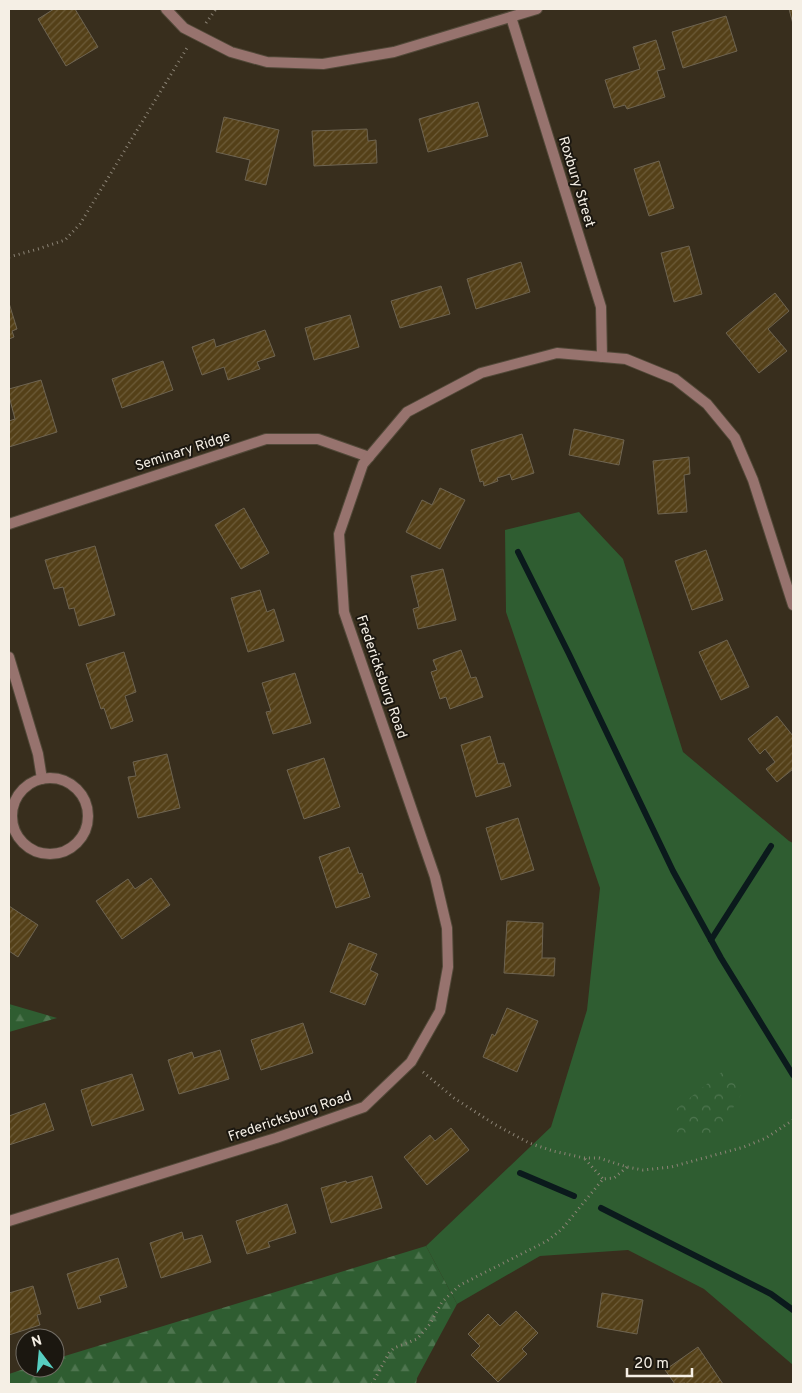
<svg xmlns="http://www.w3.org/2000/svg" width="802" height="1393" viewBox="0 0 802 1393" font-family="Overpass,sans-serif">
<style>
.grass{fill:#2f5d31}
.forest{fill:url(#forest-firs)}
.park{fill:url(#park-crowns)}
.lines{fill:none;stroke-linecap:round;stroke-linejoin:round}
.stream{stroke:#0b1a1c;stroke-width:6}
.building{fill:url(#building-hatch);stroke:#6e6451}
.minor-casing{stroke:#524939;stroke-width:12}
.path{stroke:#8c8476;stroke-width:3;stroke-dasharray:1 4;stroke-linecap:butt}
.minor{stroke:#97736e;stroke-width:10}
.labels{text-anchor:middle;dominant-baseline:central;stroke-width:4;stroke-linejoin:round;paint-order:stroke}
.street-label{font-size:14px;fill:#f5efe5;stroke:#1b1710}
</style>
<defs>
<pattern id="forest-firs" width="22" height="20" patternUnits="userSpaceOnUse" patternTransform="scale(1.25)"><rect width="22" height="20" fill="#2f5d31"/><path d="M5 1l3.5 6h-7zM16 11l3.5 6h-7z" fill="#4e754f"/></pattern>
<pattern id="park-crowns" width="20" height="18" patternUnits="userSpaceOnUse" patternTransform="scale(1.25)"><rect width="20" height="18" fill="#2f5d31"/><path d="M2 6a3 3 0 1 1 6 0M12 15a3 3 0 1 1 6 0" fill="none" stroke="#4e754f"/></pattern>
<pattern id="building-hatch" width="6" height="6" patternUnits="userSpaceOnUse" patternTransform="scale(1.25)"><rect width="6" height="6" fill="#544018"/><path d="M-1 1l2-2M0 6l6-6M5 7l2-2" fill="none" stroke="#6d5c39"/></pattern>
</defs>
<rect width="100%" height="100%" fill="#382e1d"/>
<path class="grass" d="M579,512L623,559L683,752L789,841L793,843V1365L704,1289L628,1250L540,1256L457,1304L426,1246L551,1127L587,1010L600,888L506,612L505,530Z"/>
<g class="forest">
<path d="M9,1004L57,1018L9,1032Z"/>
<path d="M426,1246L457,1304L417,1378L416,1384H9V1374L27,1368H55V1359Z"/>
</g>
<path class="park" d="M723,1071L747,1084L726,1120L709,1134L673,1132L675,1110Z"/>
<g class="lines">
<g class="stream">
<path d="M518,552L569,654L673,871L721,958L793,1075"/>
<path d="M711,940L771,846"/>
<path d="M520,1173L574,1196"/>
<path d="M601,1208L771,1294L793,1310"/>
</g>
</g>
<g class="building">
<path d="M54,9H75L98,47L66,66L38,19Z"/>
<path d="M789,9H793V24Z"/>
<path d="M726,16L737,51L683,68L672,32Z"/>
<path d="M656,40L665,69L657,71L665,97L627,109L625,105L614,108L605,80L640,69L633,47Z"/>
<path d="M478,102L488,136L428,152L419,119Z"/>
<path d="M224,117L279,130L266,185L245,180L250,160L216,152Z"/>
<path d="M367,129L368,141L376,140L377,163L314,166L312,131Z"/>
<path d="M659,161L674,208L649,216L634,169Z"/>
<path d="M689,246L702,294L674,302L661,253Z"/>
<path d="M521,262L530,292L476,309L467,279Z"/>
<path d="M441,286L450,314L400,328L391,301Z"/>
<path d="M775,293L789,311L768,329L787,351L759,373L726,333Z"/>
<path d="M9,303L17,329L12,331L14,337L9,339Z"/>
<path d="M350,315L359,347L314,360L305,328Z"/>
<path d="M265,330L275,356L257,362L260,369L228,380L224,367L202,375L192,347L214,339L216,347Z"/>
<path d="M163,361L173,390L122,408L112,379Z"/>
<path d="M41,380L57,432L9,447V421L15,419L9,396V389Z"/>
<path d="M574,429L624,440L619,465L569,455Z"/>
<path d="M522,434L534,473L512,480L510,474L497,478L498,481L484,486L483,481L480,482L471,450Z"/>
<path d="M689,457L690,474L684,475L687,512L658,514L653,461Z"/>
<path d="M440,488L465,500L440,549L406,532L422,500L432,505Z"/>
<path d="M244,508L269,553L241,569L215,525Z"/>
<path d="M95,546L115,615L79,626L74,608L69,609L63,587L54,589L45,560Z"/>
<path d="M706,550L723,600L692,610L675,561Z"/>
<path d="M443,569L456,620L418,629L413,609L419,607L411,576Z"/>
<path d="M260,590L267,612L274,609L284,641L248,652L231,598Z"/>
<path d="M727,640L749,687L721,700L699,652Z"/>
<path d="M461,650L471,678L476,677L483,697L450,709L446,697L440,699L431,672L437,670L433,660Z"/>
<path d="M124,652L136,692L125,696L133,721L111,729L104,708L101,709L86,664Z"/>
<path d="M295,673L311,723L273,734L266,712L271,711L262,683Z"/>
<path d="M777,716L793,736V769L777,782L766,769L775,762L765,749L760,754L748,739Z"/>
<path d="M490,736L498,764L504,763L511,786L476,797L461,745Z"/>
<path d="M167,754L180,808L138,818L128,777L136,776L133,762Z"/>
<path d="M324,758L340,807L304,819L287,770Z"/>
<path d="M518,818L534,870L501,880L486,828Z"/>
<path d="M349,847L359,874L362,873L370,897L336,908L319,857Z"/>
<path d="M151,878L170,905L122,939L96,901L128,879L135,889Z"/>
<path d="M9,906L38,925L18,957L9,951Z"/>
<path d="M507,921L543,923L542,958H555L554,976L504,973Z"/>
<path d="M349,943L377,954L370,970L378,974L365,1005L330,992Z"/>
<path d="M507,1008L538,1021L517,1072L483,1057L492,1034L495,1036Z"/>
<path d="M303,1023L313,1053L261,1070L251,1040Z"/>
<path d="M220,1050L229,1079L179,1094L168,1060L192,1052L194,1058Z"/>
<path d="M132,1074L144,1110L92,1126L81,1090Z"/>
<path d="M45,1103L54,1130L9,1145V1116Z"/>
<path d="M451,1128L469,1150L427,1185L404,1157L430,1135L435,1141Z"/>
<path d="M372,1176L382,1208L331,1223L321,1188L346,1181L347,1183Z"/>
<path d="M287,1204L296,1233L268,1242L270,1247L247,1254L236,1221Z"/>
<path d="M182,1232L184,1240L202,1235L211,1262L161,1278L150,1243Z"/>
<path d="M118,1258L127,1287L99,1296L101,1302L78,1309L67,1274Z"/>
<path d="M33,1286L41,1314L37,1315L40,1325L9,1335V1293Z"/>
<path d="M602,1293L643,1300L637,1334L597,1327Z"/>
<path d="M516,1311L538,1333L522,1349L527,1354L498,1382L471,1355L480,1346L468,1334L488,1314L500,1326Z"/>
<path d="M698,1347L723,1384H686L685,1383L675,1384L665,1370Z"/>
</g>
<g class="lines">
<g class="minor-casing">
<g id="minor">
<path d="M166,9L184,28L231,52L267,62L323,64L394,52L537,9"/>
<path d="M511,17L601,307L602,357"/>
<path d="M9,524L266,439H318L369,457"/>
<path d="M9,657L38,754L42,779"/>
<circle cx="50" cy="816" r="38"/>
<path d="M9,1221L276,1138L364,1107L411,1062L440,1011L448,967L447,928L435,877L344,612L339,534L363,464L407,412L481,373L557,353L626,359L675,379L707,404L735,438L753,480L793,605"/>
</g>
</g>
<g class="path">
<path d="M206,23L216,9"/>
<path d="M9,257L38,249L65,240L80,224L187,48"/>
<path d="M423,1072L454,1098L494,1124L529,1143L553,1151L584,1158H599L627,1167L643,1170L671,1167L744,1147L766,1138L793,1120"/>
<path d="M585,1159L603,1179"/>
<path d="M372,1384L389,1353L394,1348L417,1339L430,1324L442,1302L460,1285L547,1241L562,1229L603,1179L614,1178L627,1167"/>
</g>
<use href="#minor" class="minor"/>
</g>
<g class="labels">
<g class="street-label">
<text transform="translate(576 182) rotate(73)">Roxbury Street</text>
<text transform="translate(183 452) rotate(-18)">Seminary Ridge</text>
<text transform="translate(381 677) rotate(71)">Fredericksburg Road</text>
<text transform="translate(290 1117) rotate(-19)">Fredericksburg Road</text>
</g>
</g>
<rect width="802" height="1393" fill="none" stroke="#f5efe5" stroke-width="20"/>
<g transform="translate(40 1353) rotate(344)"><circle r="24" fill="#1b1710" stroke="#726d65"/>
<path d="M0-4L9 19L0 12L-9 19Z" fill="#57cec1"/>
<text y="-8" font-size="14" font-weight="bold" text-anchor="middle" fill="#f5efe5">N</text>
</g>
<path d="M627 1368v8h65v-8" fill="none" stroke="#f5efe5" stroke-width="2.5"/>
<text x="634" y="1368" font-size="15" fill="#f5efe5" stroke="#1b1710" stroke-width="4" paint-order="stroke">20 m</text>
</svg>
